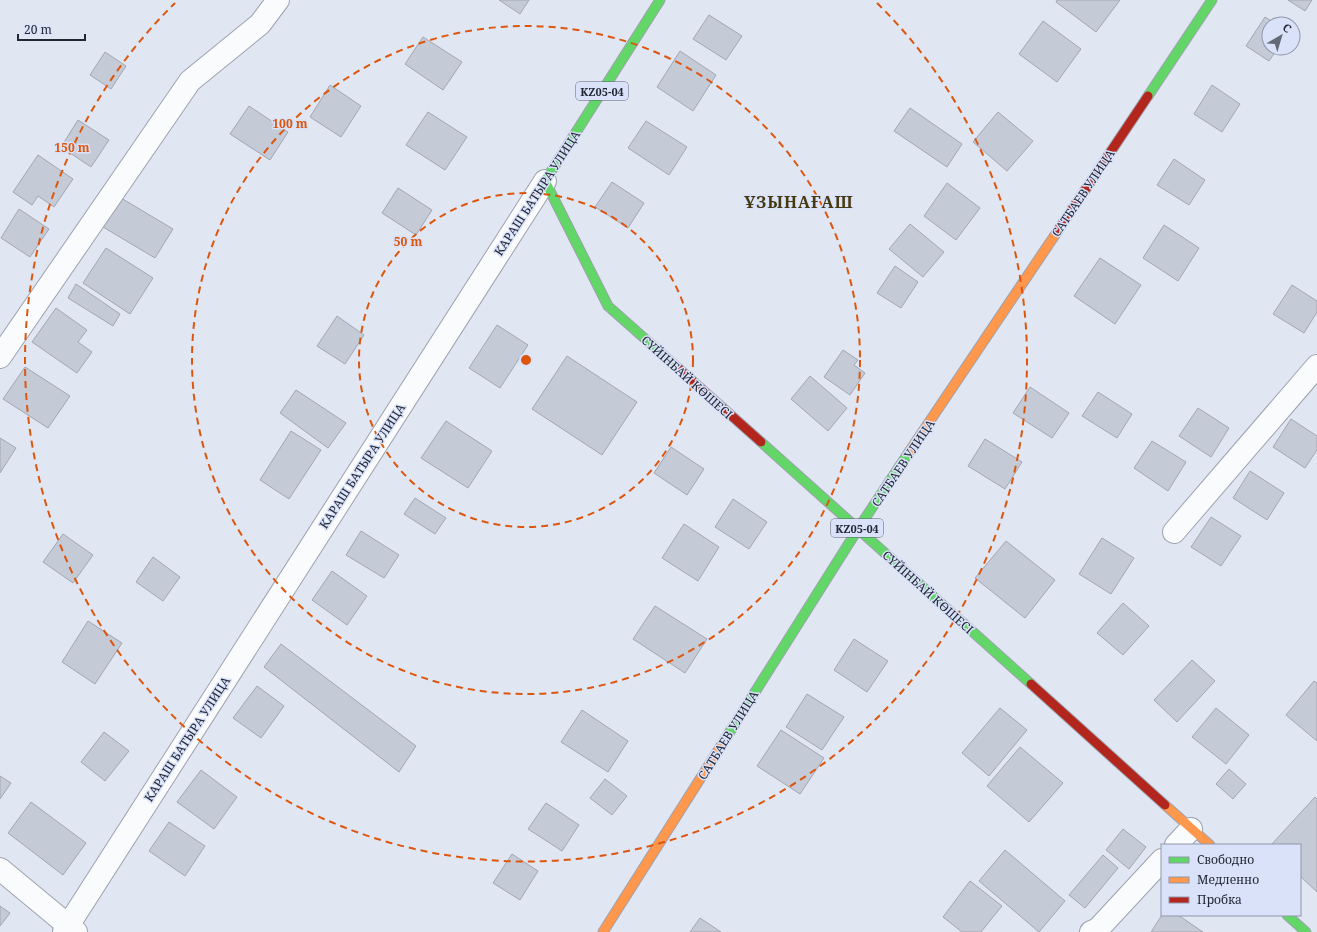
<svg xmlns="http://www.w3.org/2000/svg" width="1317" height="932" viewBox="0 0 1317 932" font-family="'Noto Serif',serif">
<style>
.building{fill:#c4cad6;stroke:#a2a7b3}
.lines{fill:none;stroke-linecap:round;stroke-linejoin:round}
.street-casing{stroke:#9da2ae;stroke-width:24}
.fast-casing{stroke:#9da2ae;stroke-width:11}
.slow-casing{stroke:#9da2ae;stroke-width:11}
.jam-casing{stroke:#9da2ae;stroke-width:11}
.street{stroke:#fafbfd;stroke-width:22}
.fast{stroke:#63d668;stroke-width:9}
.slow{stroke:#ff974d;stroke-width:9}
.jam{stroke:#b3261e;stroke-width:9}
.ring{fill:none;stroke:#de560e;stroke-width:2;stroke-dasharray:7 5}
.labels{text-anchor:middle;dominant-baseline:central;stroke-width:3;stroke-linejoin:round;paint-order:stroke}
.shield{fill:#d9e2f9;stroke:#595f70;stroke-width:1}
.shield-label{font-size:11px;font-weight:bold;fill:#222735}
.street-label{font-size:12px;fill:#222735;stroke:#d9e2f9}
.district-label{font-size:16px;font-weight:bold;letter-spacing:1px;fill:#46380f;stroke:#d9e2f9}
.centre{fill:#de560e;stroke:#d9e2f9;stroke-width:2}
.ring-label{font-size:12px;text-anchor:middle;font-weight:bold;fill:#de560e;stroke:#d9e2f9;stroke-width:3;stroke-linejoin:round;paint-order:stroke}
</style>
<rect width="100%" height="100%" fill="#e0e6f2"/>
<g class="building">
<path d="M499,0H529L520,14Z"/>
<path d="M1057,0H1120L1096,32L1056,2Z"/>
<path d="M1288,0H1312L1305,11Z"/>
<path d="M709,15L742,36L726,60L693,39Z"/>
<path d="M1265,17L1276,24H1269V48H1278L1269,61L1246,46Z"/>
<path d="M1043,21L1081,49L1057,82L1019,54Z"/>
<path d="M423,37L462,62L443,90L405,64Z"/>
<path d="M680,51L716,75L693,111L657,87Z"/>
<path d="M105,52L126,66L111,89L90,75Z"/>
<path d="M330,85L361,106L341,137L310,117Z"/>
<path d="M1212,85L1240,104L1222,132L1194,114Z"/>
<path d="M249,106L288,132L270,160L230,134Z"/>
<path d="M910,108L962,144L947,167L894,131Z"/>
<path d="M428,112L467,137L445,170L406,145Z"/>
<path d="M998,112L1033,141L1007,171L973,142Z"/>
<path d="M78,120L109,140L91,167L61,147Z"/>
<path d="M646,121L687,147L669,175L628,148Z"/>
<path d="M38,155L73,179L54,207L38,196L32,205L13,192Z"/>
<path d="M1174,159L1205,180L1189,205L1157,185Z"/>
<path d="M612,182L644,203L628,228L595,207Z"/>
<path d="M947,183L980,208L956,240L924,216Z"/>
<path d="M398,188L432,210L416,235L382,213Z"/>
<path d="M121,198L173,229L155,258L103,227Z"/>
<path d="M19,209L49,229L30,257L1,238Z"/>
<path d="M910,224L944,252L923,277L889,249Z"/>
<path d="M1164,225L1199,248L1178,281L1143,258Z"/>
<path d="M106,248L153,278L130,314L83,283Z"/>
<path d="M1100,258L1141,285L1115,324L1074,296Z"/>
<path d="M895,266L918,282L901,308L877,293Z"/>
<path d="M76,284L120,314L113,326L68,298Z"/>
<path d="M1292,285L1317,301V312L1304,333L1273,314Z"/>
<path d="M56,308L87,330L78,342L92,352L77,373L32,342Z"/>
<path d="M337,316L364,335L345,364L317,346Z"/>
<path d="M497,325L528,345L500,388L469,368Z"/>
<path d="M843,350L858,360L854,365L865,373L850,395L824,377Z"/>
<path d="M567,356L637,402L602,455L532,409Z"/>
<path d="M25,367L70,396L48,428L3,399Z"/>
<path d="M810,376L847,408L828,431L791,399Z"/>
<path d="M1030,387L1069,413L1052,438L1013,413Z"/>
<path d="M296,390L346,423L328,448L280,413Z"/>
<path d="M1098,392L1132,414L1117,438L1082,416Z"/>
<path d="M1198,408L1229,428L1211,457L1179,436Z"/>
<path d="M1291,419L1317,436V450L1305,468L1273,447Z"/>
<path d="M446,421L492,451L468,488L421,458Z"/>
<path d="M291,431L321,450L289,499L260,480Z"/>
<path d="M0,438L16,448L0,473Z"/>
<path d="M985,439L1022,462L1005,489L968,466Z"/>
<path d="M1152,441L1186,462L1168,491L1134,468Z"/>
<path d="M671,447L704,469L687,495L654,473Z"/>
<path d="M1250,471L1284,493L1267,520L1233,498Z"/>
<path d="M415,498L446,518L435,534L404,514Z"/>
<path d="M733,499L767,522L749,549L715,527Z"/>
<path d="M1211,517L1241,536L1221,566L1191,547Z"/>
<path d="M684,524L719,547L698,581L662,558Z"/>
<path d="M361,531L399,555L384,578L346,555Z"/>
<path d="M63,534L93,555L73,583L43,562Z"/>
<path d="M1102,538L1134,558L1111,594L1079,574Z"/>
<path d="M1006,541L1055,580L1025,618L975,578Z"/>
<path d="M153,557L180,577L163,601L136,582Z"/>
<path d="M332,571L367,596L347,625L312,600Z"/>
<path d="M1123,603L1149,626L1123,655L1097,633Z"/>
<path d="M655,606L707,639L685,673L633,639Z"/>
<path d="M88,621L122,643L95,684L62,662Z"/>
<path d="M854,639L888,661L867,692L834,670Z"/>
<path d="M281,644L416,746L399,772L264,667Z"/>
<path d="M1192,660L1215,681L1177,722L1154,700Z"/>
<path d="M1314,681L1317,683V741L1286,715Z"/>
<path d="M257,686L284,706L261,738L233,718Z"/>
<path d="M807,694L844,717L822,750L786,727Z"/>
<path d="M1000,708L1027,730L989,776L962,753Z"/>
<path d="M1216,708L1249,735L1226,764L1192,737Z"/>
<path d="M582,710L628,741L608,772L561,742Z"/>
<path d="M781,730L824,758L800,794L757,766Z"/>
<path d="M104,732L129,751L105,781L81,762Z"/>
<path d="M1020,747L1063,783L1029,822L987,786Z"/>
<path d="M1229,769L1246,784L1233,799L1216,784Z"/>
<path d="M201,770L237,797L214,829L177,802Z"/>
<path d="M0,776L11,783L0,799Z"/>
<path d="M605,779L627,796L612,815L590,798Z"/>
<path d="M1315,797L1317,799V892L1300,876V845H1271Z"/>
<path d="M31,802L86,843L63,875L8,833Z"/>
<path d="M546,803L579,825L562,851L528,829Z"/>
<path d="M169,822L205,846L185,876L149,851Z"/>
<path d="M1123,829L1146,847L1129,869L1106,850Z"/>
<path d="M1005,850L1065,901L1039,932L979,881Z"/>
<path d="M512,854L538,871L520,900L493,883Z"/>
<path d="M1103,855L1118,868L1085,908L1069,895Z"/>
<path d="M970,881L1002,906L981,932H962L943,917Z"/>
<path d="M0,906L10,913L0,926Z"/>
<path d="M1162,915H1178L1203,932H1151Z"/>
<path d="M700,918L721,932H690Z"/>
</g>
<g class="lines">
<g class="street-casing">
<g id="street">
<path d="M0,357L190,81L260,24L278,0"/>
<path d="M1174,532L1317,366"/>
<path d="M1176,845L1191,829"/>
<path d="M0,869L76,932"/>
<path d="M64,932L545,181"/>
<path d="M1091,932L1098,929L1162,860"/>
</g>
</g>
<g class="fast-casing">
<g id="fast">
<path d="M660,0L545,181L608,306L679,369"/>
<path d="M1148,96L1212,0"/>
<path d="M761,442L1031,684"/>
<path d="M726,738L858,529L909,452"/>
<path d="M1287,915L1306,932"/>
</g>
</g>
<g class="slow-casing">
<g id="slow">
<path d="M909,452L1057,232"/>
<path d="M1165,805L1210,845"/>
<path d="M603,932L726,738"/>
</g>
</g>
<g class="jam-casing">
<g id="jam">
<path d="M1057,232L1148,96"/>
<path d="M679,369L761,442"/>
<path d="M1031,684L1165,805"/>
</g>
</g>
<use href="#street" class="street"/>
<use href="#fast" class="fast"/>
<use href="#slow" class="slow"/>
<use href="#jam" class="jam"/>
</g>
<g class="ring">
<circle cx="526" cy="360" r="167"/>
<circle cx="526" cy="360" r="334"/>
<path d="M877 3A501 501 0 1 1 175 3"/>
</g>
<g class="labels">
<g class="shield">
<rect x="576" y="82" width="52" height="18" rx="3"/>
<rect x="831" y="519" width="52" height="18" rx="3"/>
</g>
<g class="shield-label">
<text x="602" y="91">KZ05-04</text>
<text x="857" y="528">KZ05-04</text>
</g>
<g class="street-label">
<text transform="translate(537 193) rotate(-57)">КАРАШ БАТЫРА УЛИЦА</text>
<text transform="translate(1083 193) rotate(-56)">САТБАЕВ УЛИЦА</text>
<text transform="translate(687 377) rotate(42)">СҮЙІНБАЙ КӨШЕСІ</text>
<text transform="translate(903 463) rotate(-56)">САТБАЕВ УЛИЦА</text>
<text transform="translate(362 466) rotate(-57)">КАРАШ БАТЫРА УЛИЦА</text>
<text transform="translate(928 592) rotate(42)">СҮЙІНБАЙ КӨШЕСІ</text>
<text transform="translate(728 735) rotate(-58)">САТБАЕВ УЛИЦА</text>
<text transform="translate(187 739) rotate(-57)">КАРАШ БАТЫРА УЛИЦА</text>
</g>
<g class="district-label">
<text x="799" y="202">ҰЗЫНАҒАШ</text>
</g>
</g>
<circle cx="526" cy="360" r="6" class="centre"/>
<g class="ring-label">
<text x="290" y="128">100 m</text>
<text x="72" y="152">150 m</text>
<text x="408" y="246">50 m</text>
</g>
<rect x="1161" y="844" width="140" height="72" fill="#d9e2f9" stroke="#9097ab"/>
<rect x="1169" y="857" width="20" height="6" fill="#63d668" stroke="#9097ab"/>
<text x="1197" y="864" font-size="12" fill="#222735">Свободно</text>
<rect x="1169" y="877" width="20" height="6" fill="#ff974d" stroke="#9097ab"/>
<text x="1197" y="884" font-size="12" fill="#222735">Медленно</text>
<rect x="1169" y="897" width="20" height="6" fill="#b3261e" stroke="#9097ab"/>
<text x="1197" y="904" font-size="12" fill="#222735">Пробка</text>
<g transform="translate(1281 36) rotate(38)"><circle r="19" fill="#d9e2f9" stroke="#9097ab"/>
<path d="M0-3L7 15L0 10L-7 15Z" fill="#646a77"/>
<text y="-6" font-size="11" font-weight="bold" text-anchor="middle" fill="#222735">С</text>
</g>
<path d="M18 34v6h67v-6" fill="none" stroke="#222735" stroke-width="2"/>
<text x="24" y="34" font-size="12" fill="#222735" stroke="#d9e2f9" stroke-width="3" paint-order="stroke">20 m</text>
</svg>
